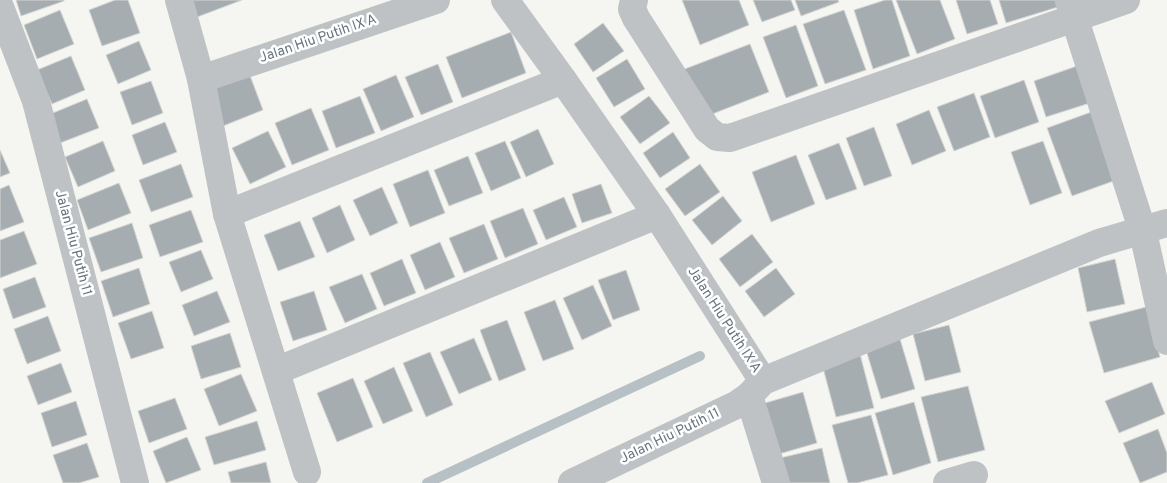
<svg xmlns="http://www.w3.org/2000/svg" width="1167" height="483" viewBox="0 0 1167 483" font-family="Overpass,sans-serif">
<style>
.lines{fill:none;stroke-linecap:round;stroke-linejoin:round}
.stream{stroke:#b7c1c5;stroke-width:10}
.building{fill:#a5adb1;stroke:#d6d6d4}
.minor{stroke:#bec2c5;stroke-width:28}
.labels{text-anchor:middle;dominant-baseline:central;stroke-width:5;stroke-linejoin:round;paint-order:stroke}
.street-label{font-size:14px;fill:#67757f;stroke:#fff}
</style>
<rect width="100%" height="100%" fill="#f5f5f1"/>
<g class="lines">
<path class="stream" d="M427,483L700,356"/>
</g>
<g class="building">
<path d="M16,0H64V1L21,16Z"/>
<path d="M115,0H128L140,33L102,46L89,10Z"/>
<path d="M185,0H242L192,19Z"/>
<path d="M682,0H739L749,25L700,45Z"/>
<path d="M753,0H791L795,10L762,22Z"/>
<path d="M795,0H838L839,2L801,16Z"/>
<path d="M885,0H892L910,56L873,69L854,10Z"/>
<path d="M896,0H940L955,39L917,54Z"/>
<path d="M956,0H990L998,24L967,34Z"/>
<path d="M999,0H1056L1058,7L1006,23Z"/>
<path d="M60,10L74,44L37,59L24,25Z"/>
<path d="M844,10L866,70L825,84L803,24Z"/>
<path d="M603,23L624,51L593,72L574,44Z"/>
<path d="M796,25L818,86L786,98L763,37Z"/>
<path d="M511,32L526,73L462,98L446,57Z"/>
<path d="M139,41L151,70L118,84L106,55Z"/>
<path d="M750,44L769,92L702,118L682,70Z"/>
<path d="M71,56L85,90L52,104L37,70Z"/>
<path d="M627,59L645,89L614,107L596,78Z"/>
<path d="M438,64L453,102L421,115L405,77Z"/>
<path d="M246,65L263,110L223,126L206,81Z"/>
<path d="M1077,66L1090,103L1046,117L1034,81Z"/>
<path d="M396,75L414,117L381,131L363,89Z"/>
<path d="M1024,80L1039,122L995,138L980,96Z"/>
<path d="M151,81L163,113L132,125L120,92Z"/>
<path d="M974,93L990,137L954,151L937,107Z"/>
<path d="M360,96L375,133L336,148L322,111Z"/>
<path d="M649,96L670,123L640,144L620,117Z"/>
<path d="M87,99L99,128L60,143L48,115Z"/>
<path d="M311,108L329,150L292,165L275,123Z"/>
<path d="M929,110L946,151L912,165L896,124Z"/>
<path d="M1094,111L1119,179L1072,196L1047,128Z"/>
<path d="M165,122L177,152L143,165L132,135Z"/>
<path d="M874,127L892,176L864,186L846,138Z"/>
<path d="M538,129L554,164L526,177L510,142Z"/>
<path d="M268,131L286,167L250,184L232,148Z"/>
<path d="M673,132L690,158L660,178L643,153Z"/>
<path d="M103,141L115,171L78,187L65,157Z"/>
<path d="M505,141L521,178L491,191L475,153Z"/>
<path d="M1043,141L1062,193L1030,205L1011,152Z"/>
<path d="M839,143L857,189L826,200L808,155Z"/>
<path d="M0,150L10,173L0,177Z"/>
<path d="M796,155L815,204L771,222L752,172Z"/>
<path d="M468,156L483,193L449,206L434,170Z"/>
<path d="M181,164L193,197L151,212L139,180Z"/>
<path d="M700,164L720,192L685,216L665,189Z"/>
<path d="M428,170L445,213L410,227L393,184Z"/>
<path d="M119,183L131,213L88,230L77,200Z"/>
<path d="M601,184L612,213L582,223L572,194Z"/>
<path d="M9,185L24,222L0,231V189Z"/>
<path d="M382,187L398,223L370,236L353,200Z"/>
<path d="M723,196L742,221L712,245L692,220Z"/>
<path d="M564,197L577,227L546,240L533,210Z"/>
<path d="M340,205L355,240L327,253L312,218Z"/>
<path d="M523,208L538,244L505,258L490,221Z"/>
<path d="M191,210L203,242L160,257L149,225Z"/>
<path d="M300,221L315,257L278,271L264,235Z"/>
<path d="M132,223L143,258L101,272L89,238Z"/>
<path d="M484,224L498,259L464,273L449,238Z"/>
<path d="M24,231L37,264L0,278V240Z"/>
<path d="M752,234L773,262L740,287L719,259Z"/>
<path d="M440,242L455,277L425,290L410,255Z"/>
<path d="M201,250L213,279L181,292L169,262Z"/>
<path d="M402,259L416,293L384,306L370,273Z"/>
<path d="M1115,259L1125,304L1087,312L1078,268Z"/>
<path d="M139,268L150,304L113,317L101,281Z"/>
<path d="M776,268L795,294L764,317L745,291Z"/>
<path d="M626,270L640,310L613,320L598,280Z"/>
<path d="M362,274L377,309L345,323L329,287Z"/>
<path d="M35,277L46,307L13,319L3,289Z"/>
<path d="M593,285L612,326L582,340L563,298Z"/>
<path d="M217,291L230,322L194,336L182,305Z"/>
<path d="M314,291L327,330L293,341L280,302Z"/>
<path d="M555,300L574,349L543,361L524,312Z"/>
<path d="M1146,307L1160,357L1104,373L1089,322Z"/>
<path d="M152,311L164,348L131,359L118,323Z"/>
<path d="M48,316L61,351L27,364L14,329Z"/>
<path d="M507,320L526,370L499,381L480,330Z"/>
<path d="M949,325L961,372L925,381L913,334Z"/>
<path d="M230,333L241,367L201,379L191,346Z"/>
<path d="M474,338L492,380L459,394L440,352Z"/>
<path d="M900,339L915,389L881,399L866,350Z"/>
<path d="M430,352L453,405L426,417L403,363Z"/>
<path d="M860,354L874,408L836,417L822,364Z"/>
<path d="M61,363L72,392L38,405L27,376Z"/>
<path d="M394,367L413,411L383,424L364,381Z"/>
<path d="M241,374L257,411L219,426L204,389Z"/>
<path d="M353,378L373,427L337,442L317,393Z"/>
<path d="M1152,382L1165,414L1119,433L1105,401Z"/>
<path d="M968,386L985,450L938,462L921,397Z"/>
<path d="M803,392L817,443L779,454L765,403Z"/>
<path d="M175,398L187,429L149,443L138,411Z"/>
<path d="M76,401L87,435L52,447L41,413Z"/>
<path d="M914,402L931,463L893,475L875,413Z"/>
<path d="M871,415L888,475L857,483H848L832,425Z"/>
<path d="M257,421L266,450L214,465L205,437Z"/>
<path d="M1158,429L1167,453V472L1140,483L1123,443Z"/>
<path d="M187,437L201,470L166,483L153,451Z"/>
<path d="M87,443L99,477L79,483H63L53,455Z"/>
<path d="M822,448L830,483H786L780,458Z"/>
<path d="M266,462L271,483H231L228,472Z"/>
</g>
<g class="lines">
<g class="minor">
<path d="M179,0L201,79L227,214L307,472"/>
<path d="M505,0L563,80L657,215L763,381L1099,243L1167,223"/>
<path d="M634,0L632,9L636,18L707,129L717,137L730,138L1126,0"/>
<path d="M1069,1L1143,232L1167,341"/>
<path d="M0,7L36,101L135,483"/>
<path d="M201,79L436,0"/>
<path d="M227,214L563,80"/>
<path d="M276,371L657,215"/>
<path d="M749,396L776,483"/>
<path d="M572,483L736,405L749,396L763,381"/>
<path d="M947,483L974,475"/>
</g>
</g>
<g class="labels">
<g class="street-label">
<text transform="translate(318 39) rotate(-19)">Jalan Hiu Putih IX A</text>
<text transform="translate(73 243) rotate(75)">Jalan Hiu Putih 11</text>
<text transform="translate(724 320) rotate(57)">Jalan Hiu Putih IX A</text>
<text transform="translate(670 436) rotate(-26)">Jalan Hiu Putih 11</text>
</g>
</g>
</svg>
